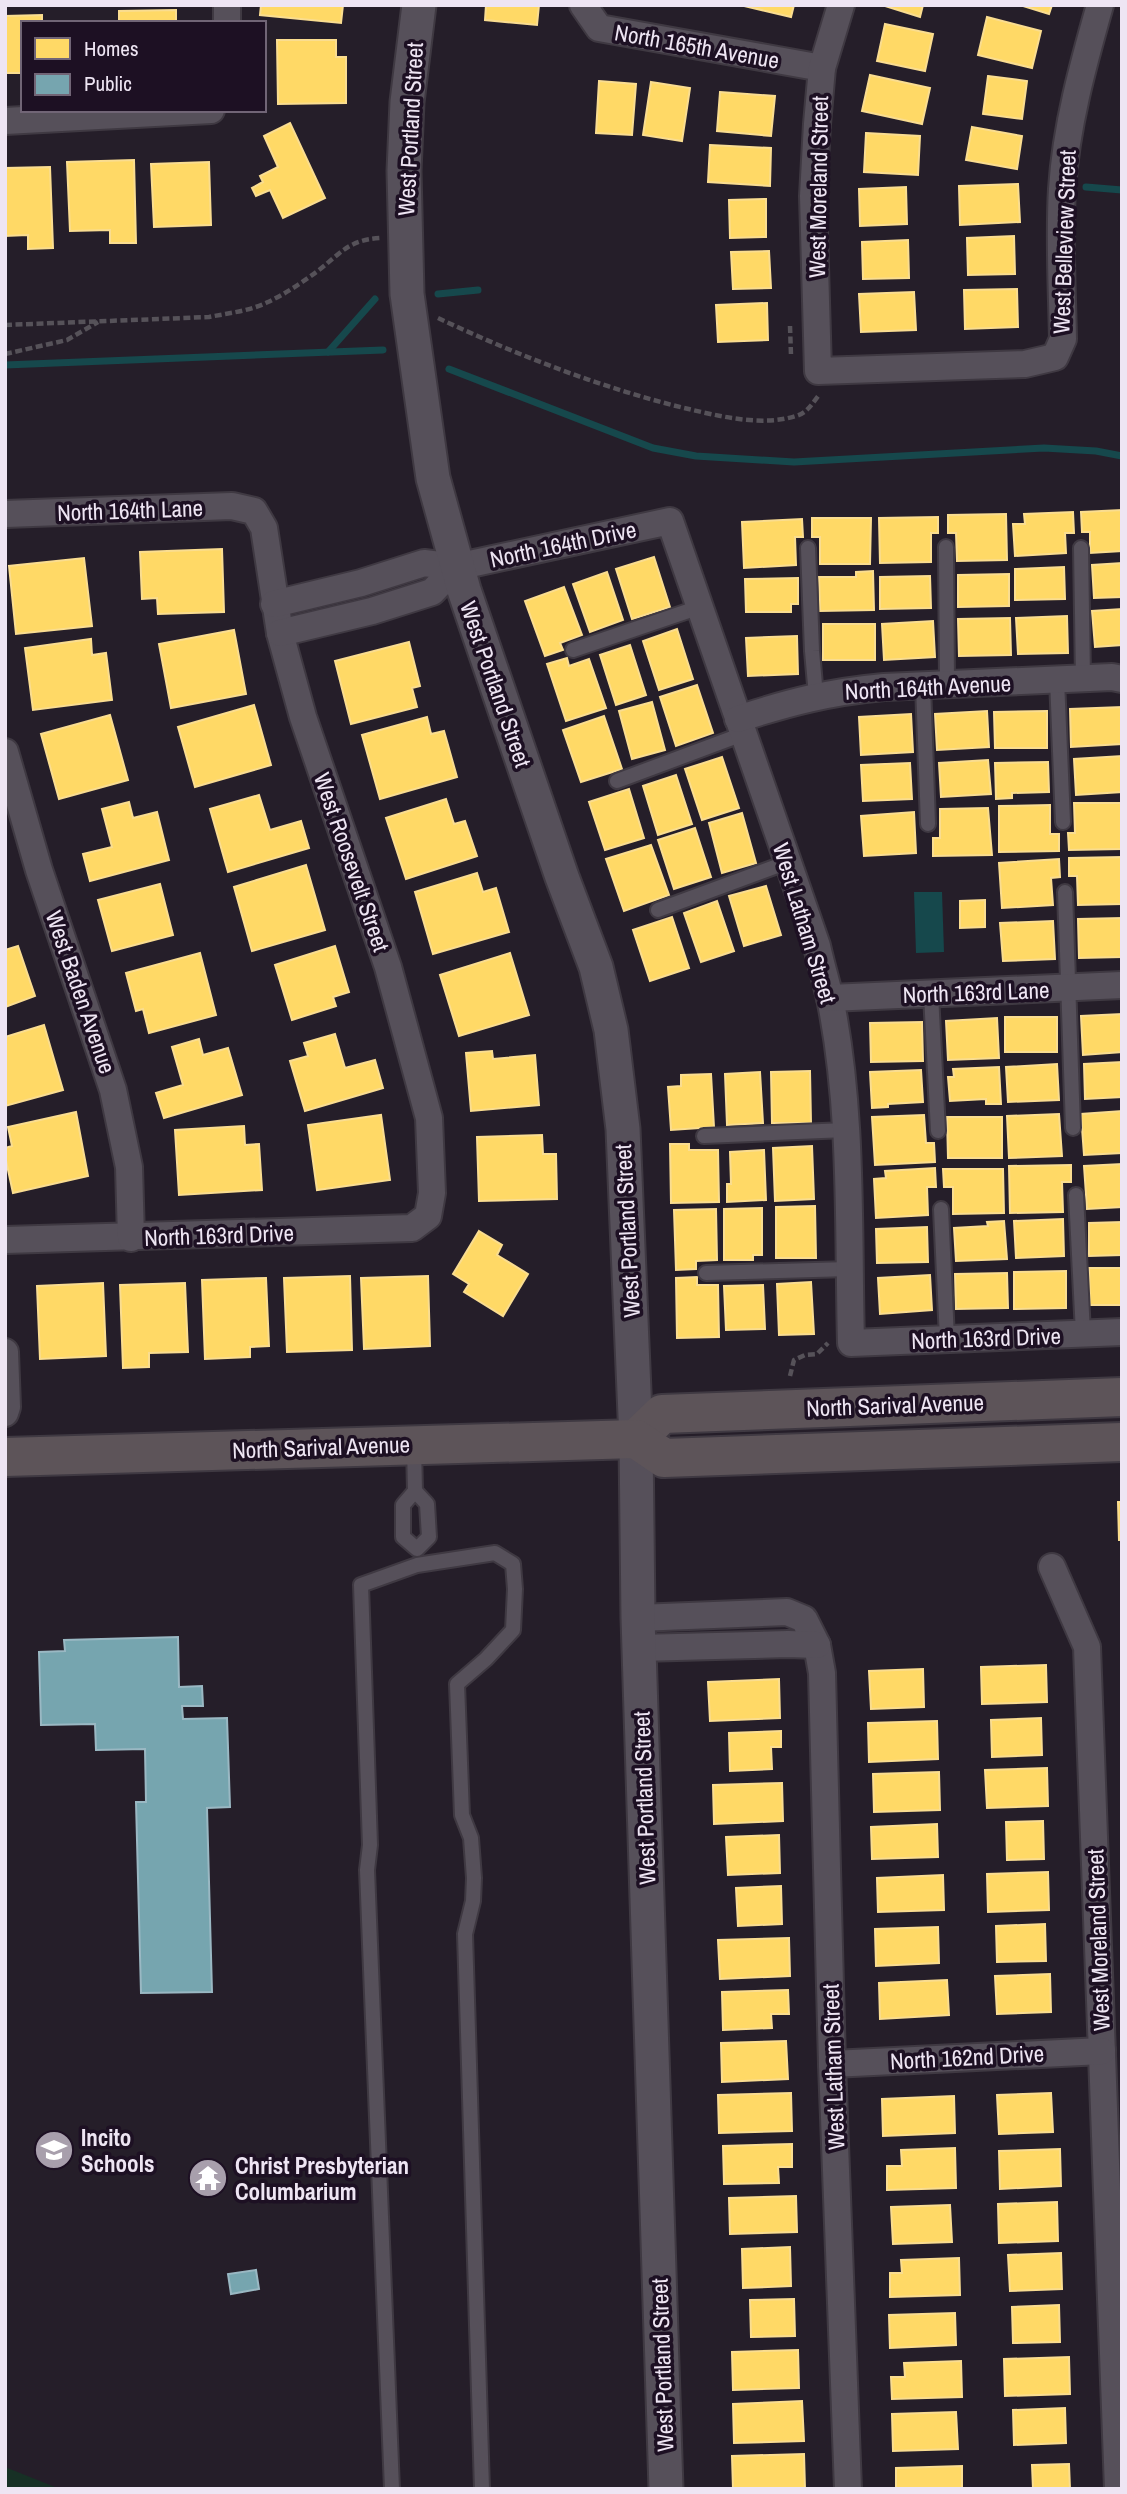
<svg xmlns="http://www.w3.org/2000/svg" width="1127" height="2494" viewBox="0 0 1127 2494" font-family="'Archivo Narrow',sans-serif">
<style>
.green{fill:#173025}
.water{fill:#16484c}
.homes{fill:#ffd966;stroke:#fadd90;stroke-width:2}
.public{fill:#76a5af;stroke:#9ab8c3;stroke-width:2}
.lines{fill:none;stroke-linecap:round;stroke-linejoin:round}
.stream{stroke:#16484c;stroke-width:7}
.service-casing{stroke:#3f3942;stroke-width:18}
.minor-casing{stroke:#3f3942;stroke-width:30}
.tertiary-casing{stroke:#3f3942;stroke-width:37}
.secondary-casing{stroke:#3f3942;stroke-width:42}
.path{stroke:#565259;stroke-width:4.5;stroke-dasharray:7 3.5;stroke-linecap:butt}
.service{stroke:#56505a;stroke-width:14}
.minor{stroke:#56505a;stroke-width:26}
.tertiary{stroke:#56505a;stroke-width:33}
.secondary{stroke:#5d5459;stroke-width:38}
.labels{text-anchor:middle;dominant-baseline:central;stroke-width:7;stroke-linejoin:round;paint-order:stroke}
.street-label{font-size:23px;fill:#eee5f3;stroke:#1d1023}
.poi-label{font-size:23px;font-weight:bold;fill:#eee5f3;stroke:#1d1023;text-anchor:start}
</style>
<rect width="100%" height="100%" fill="#251e29"/>
<path class="green" d="M5,2467L60,2489H5Z"/>
<path class="water" d="M914,892H942L944,952L916,953Z"/>
<g class="homes">
<path d="M261,5H343L341,23L260,15Z"/>
<path d="M486,5H539L537,25L485,20Z"/>
<path d="M740,5H794L791,17Z"/>
<path d="M882,5H923L920,17Z"/>
<path d="M1020,5H1052L1049,14Z"/>
<path d="M176,10V23H119V11Z"/>
<path d="M42,15V23H23V73H5V16Z"/>
<path d="M987,17L1041,31L1032,68L978,55Z"/>
<path d="M885,24L933,34L925,71L877,61Z"/>
<path d="M277,40H336V57H346V103L278,104Z"/>
<path d="M870,75L930,88L922,124L862,111Z"/>
<path d="M988,76L1027,81L1022,119L983,114Z"/>
<path d="M599,81L636,84L632,135L596,133Z"/>
<path d="M651,82L690,88L682,141L643,135Z"/>
<path d="M720,92L775,96L771,136L717,131Z"/>
<path d="M290,123L325,198L283,218L270,190L256,196L252,188L263,182L260,176L278,167L264,136Z"/>
<path d="M972,127L1022,136L1017,169L966,160Z"/>
<path d="M866,133L920,136L918,175L864,172Z"/>
<path d="M710,145L771,148L770,186L708,182Z"/>
<path d="M134,160L136,243H110V230L70,231L67,162Z"/>
<path d="M209,162L211,225L154,227L151,164Z"/>
<path d="M50,167L53,248L28,249V235L5,236V168Z"/>
<path d="M1018,184L1020,222L960,225L959,186Z"/>
<path d="M906,187L907,224L860,226L859,189Z"/>
<path d="M766,199V237L730,238L729,200Z"/>
<path d="M1014,236L1015,274L968,275L967,238Z"/>
<path d="M908,240L909,278L863,279L862,242Z"/>
<path d="M769,251L771,288L733,289L731,252Z"/>
<path d="M1017,289L1018,327L965,329L964,290Z"/>
<path d="M914,292L916,330L861,332L859,294Z"/>
<path d="M767,303L768,340L718,342L716,305Z"/>
<path d="M1122,510V551L1090,553V532H1082L1081,512Z"/>
<path d="M1073,512L1074,533H1065L1066,553L1015,556L1013,524H1025L1024,514Z"/>
<path d="M1006,514L1007,560L957,561L956,533H948V515Z"/>
<path d="M938,517V533H931V562L880,563L879,518Z"/>
<path d="M812,518H871L870,564H820V537H812Z"/>
<path d="M802,519L803,537H795L796,565L744,568L742,522Z"/>
<path d="M222,549L224,612L158,614L157,598L142,599L140,552Z"/>
<path d="M654,557L670,607L632,619L616,569Z"/>
<path d="M84,558L92,626L16,634L9,566Z"/>
<path d="M1122,563V597L1094,598L1092,565Z"/>
<path d="M1064,567L1065,599L1015,600V569Z"/>
<path d="M873,571L874,610L820,611L819,577H856V572Z"/>
<path d="M607,572L623,620L590,632L573,584Z"/>
<path d="M1009,574V606L958,607V575Z"/>
<path d="M930,576L931,608L880,609V577Z"/>
<path d="M798,578V604H791V612H746L745,579Z"/>
<path d="M564,587L582,635L560,643L563,650L545,656L525,601Z"/>
<path d="M1122,609V645L1095,647L1092,611Z"/>
<path d="M1067,616L1068,653L1018,654L1016,618Z"/>
<path d="M1010,618L1011,655L959,656L958,619Z"/>
<path d="M933,621L935,657L884,660L882,624Z"/>
<rect x="823" y="624" width="52" height="36"/>
<path d="M677,629L693,679L659,690L643,641Z"/>
<path d="M234,630L246,694L171,708L159,644Z"/>
<path d="M797,636L798,674L748,676L746,638Z"/>
<path d="M91,639L92,655L106,653L112,700L33,710L25,648Z"/>
<path d="M409,642L420,686L412,688L417,707L351,724L335,661Z"/>
<path d="M630,645L646,695L616,705L600,655Z"/>
<path d="M567,658L569,666L589,659L606,708L566,721L547,664Z"/>
<path d="M697,685L713,733L676,746L660,697Z"/>
<path d="M652,702L665,750L632,759L619,711Z"/>
<path d="M254,705L271,765L195,787L178,727Z"/>
<path d="M1122,707V744L1071,747L1070,709Z"/>
<path d="M987,711L989,747L937,750L935,714Z"/>
<path d="M1047,711V748H995L994,712Z"/>
<path d="M911,714L913,752L861,755L859,717Z"/>
<path d="M110,715L128,780L59,799L41,734Z"/>
<path d="M604,716L622,769L581,782L563,730Z"/>
<path d="M427,717L431,734L444,731L457,777L380,799L362,735Z"/>
<path d="M1122,756V792L1076,795L1074,759Z"/>
<path d="M722,757L739,808L702,820L685,769Z"/>
<path d="M988,760L991,794L941,797L939,763Z"/>
<path d="M1048,762L1049,792L1012,793V798L996,799L995,763Z"/>
<path d="M910,763L912,799L863,801L861,765Z"/>
<path d="M676,775L692,824L658,835L643,786Z"/>
<path d="M629,789L644,838L605,850L589,802Z"/>
<path d="M259,795L270,830L301,821L309,848L228,872L210,809Z"/>
<path d="M446,799L454,824L465,821L477,856L406,879L386,818Z"/>
<path d="M129,802L133,818L157,812L169,860L90,881L83,854L112,847L102,809Z"/>
<path d="M1074,803H1122V849L1069,850L1068,833H1075Z"/>
<path d="M1050,805V834H1059V851L999,852V806Z"/>
<path d="M988,808L992,855L933,856V838H940V809Z"/>
<path d="M914,812L916,853L864,856L861,816Z"/>
<path d="M742,813L756,863L722,873L709,823Z"/>
<path d="M695,828L711,877L674,889L658,840Z"/>
<path d="M651,845L669,895L624,911L606,859Z"/>
<path d="M1122,857V904L1078,905L1077,876H1069V858Z"/>
<path d="M1059,859L1060,877L1051,878L1053,905L1002,908L999,863Z"/>
<path d="M306,865L325,930L252,951L234,887Z"/>
<path d="M477,873L483,892L496,888L509,932L433,954L415,892Z"/>
<path d="M160,884L173,935L112,951L98,900Z"/>
<path d="M766,886L781,935L744,946L729,896Z"/>
<path d="M985,900V927L960,928V901Z"/>
<path d="M717,901L734,951L701,962L684,913Z"/>
<path d="M672,917L689,968L650,981L633,930Z"/>
<path d="M1122,918V957L1079,958L1078,919Z"/>
<path d="M1053,921L1055,959L1003,961L1000,923Z"/>
<path d="M18,946L35,996L5,1007V950Z"/>
<path d="M335,946L349,992L333,997L336,1006L292,1020L275,965Z"/>
<path d="M200,953L216,1015L149,1033L143,1009L136,1011L126,973Z"/>
<path d="M510,953L529,1015L459,1036L440,975Z"/>
<path d="M1122,1014V1052L1083,1055L1081,1016Z"/>
<rect x="1005" y="1017" width="52" height="35"/>
<path d="M997,1018L999,1058L948,1060L946,1021Z"/>
<path d="M922,1022L923,1061L871,1062L870,1023Z"/>
<path d="M44,1025L63,1090L5,1106V1037Z"/>
<path d="M335,1034L345,1068L375,1060L383,1088L305,1111L290,1061L308,1056L304,1043Z"/>
<path d="M199,1039L203,1055L228,1048L242,1095L164,1118L156,1093L183,1085L172,1047Z"/>
<path d="M492,1051L493,1059L535,1055L539,1105L471,1111L466,1053Z"/>
<path d="M1122,1062V1097L1085,1099L1084,1064Z"/>
<path d="M1057,1064L1059,1100L1008,1102L1006,1067Z"/>
<path d="M999,1067L1001,1104H986V1099L950,1101L948,1077H954L953,1069Z"/>
<path d="M921,1070L923,1102L888,1104V1107L872,1108L870,1072Z"/>
<path d="M810,1071L811,1123H772L771,1072Z"/>
<path d="M760,1072L763,1123L727,1125L725,1074Z"/>
<path d="M711,1074L714,1127L671,1130L668,1087L681,1086V1075Z"/>
<path d="M1122,1111V1153L1084,1155L1081,1114Z"/>
<path d="M76,1112L88,1176L13,1193L5,1156V1148L12,1146L8,1127Z"/>
<path d="M1059,1114L1062,1156L1009,1158L1007,1116Z"/>
<path d="M381,1115L390,1180L317,1190L308,1125Z"/>
<path d="M924,1115L926,1143H934L935,1162L875,1165L872,1117Z"/>
<path d="M947,1117H1002V1158H948Z"/>
<path d="M244,1126L245,1145L259,1144L262,1190L179,1195L175,1130Z"/>
<path d="M542,1135L543,1154H556L557,1199L479,1201L477,1137Z"/>
<path d="M670,1144H689V1150H718L719,1202L671,1203Z"/>
<path d="M812,1146L814,1199L775,1201L773,1148Z"/>
<path d="M764,1150L766,1200L727,1202V1184H731L730,1152Z"/>
<path d="M1122,1164V1207L1087,1209L1084,1166Z"/>
<path d="M1071,1165V1182H1062L1063,1212L1010,1213L1009,1166Z"/>
<path d="M935,1168L936,1187H927L928,1215L876,1218L874,1179L886,1178L885,1171Z"/>
<path d="M943,1169H1003L1004,1213L953,1214V1187H944Z"/>
<path d="M815,1206L816,1258H776V1207Z"/>
<path d="M762,1208V1255H753V1260H724V1209Z"/>
<path d="M716,1209L717,1260L696,1261V1269L676,1270L674,1210Z"/>
<path d="M1063,1219L1064,1256L1016,1258L1014,1221Z"/>
<path d="M1004,1221L1007,1259L956,1261L954,1228L988,1226L987,1222Z"/>
<path d="M1122,1222V1255L1089,1256V1223Z"/>
<path d="M927,1227L928,1262L877,1263L876,1229Z"/>
<path d="M479,1231L502,1245L497,1255L528,1274L503,1316L464,1292L469,1284L453,1274Z"/>
<path d="M1089,1268H1122V1305H1090Z"/>
<path d="M1066,1271V1308L1014,1309V1272Z"/>
<path d="M1007,1273L1008,1308L956,1309L955,1274Z"/>
<path d="M930,1275L932,1310L880,1314L878,1278Z"/>
<path d="M350,1276L352,1350L287,1352L284,1278Z"/>
<path d="M428,1276L430,1346L364,1349L361,1278Z"/>
<path d="M697,1277V1285H718L719,1337L677,1338L676,1278Z"/>
<path d="M266,1278L269,1346L250,1347V1357L205,1359L202,1280Z"/>
<path d="M811,1282L814,1334L779,1335L777,1284Z"/>
<path d="M103,1283L106,1356L40,1359L37,1286Z"/>
<path d="M185,1283L188,1352L149,1353V1367L123,1368L120,1285Z"/>
<path d="M763,1285L765,1329L726,1330L724,1286Z"/>
<path d="M1118,1502H1122V1540H1119Z"/>
<path d="M1046,1665L1047,1702L982,1704L981,1667Z"/>
<path d="M923,1669L924,1707L871,1709L869,1671Z"/>
<path d="M779,1679L780,1718L710,1721L708,1682Z"/>
<path d="M1041,1718L1042,1755L992,1757L991,1720Z"/>
<path d="M937,1721L938,1759L869,1762L868,1723Z"/>
<path d="M781,1731V1747H771L772,1769L730,1771L729,1733Z"/>
<path d="M1047,1768L1048,1806L987,1808L985,1770Z"/>
<path d="M939,1772L940,1810L874,1812L873,1774Z"/>
<path d="M782,1783L783,1821L714,1824L713,1785Z"/>
<path d="M1043,1821L1044,1859L1007,1860L1006,1822Z"/>
<path d="M937,1824L938,1857L872,1859L871,1827Z"/>
<path d="M779,1835L780,1873L728,1875L726,1837Z"/>
<path d="M1048,1872L1049,1910L988,1912L987,1874Z"/>
<path d="M943,1875L944,1910L878,1912L877,1878Z"/>
<path d="M781,1886L782,1924L738,1926L736,1888Z"/>
<path d="M1045,1924L1046,1961L997,1962L996,1926Z"/>
<path d="M938,1927L939,1963L876,1966L875,1929Z"/>
<path d="M789,1938L790,1976L720,1979L718,1940Z"/>
<path d="M1050,1974L1051,2012L997,2014L995,1976Z"/>
<path d="M947,1980L949,2015L880,2019L879,1983Z"/>
<path d="M788,1990L789,2014H771L772,2028L723,2030L722,1992Z"/>
<path d="M786,2041L788,2079L722,2082L721,2043Z"/>
<path d="M791,2093L792,2131L719,2133L718,2095Z"/>
<path d="M1051,2093L1053,2132L999,2134L997,2095Z"/>
<path d="M954,2096L955,2133L883,2136L882,2099Z"/>
<path d="M792,2144V2167H778L779,2183L724,2184L723,2146Z"/>
<path d="M955,2148L956,2188L887,2190V2166H902L901,2150Z"/>
<path d="M1060,2149L1061,2186L1000,2189L999,2151Z"/>
<path d="M796,2196L797,2232L730,2234L729,2198Z"/>
<path d="M1057,2202L1058,2241L999,2243L998,2204Z"/>
<path d="M950,2205L952,2242L893,2244L891,2207Z"/>
<path d="M790,2247L791,2286L743,2288L742,2249Z"/>
<path d="M1061,2253L1062,2289L1010,2291L1008,2255Z"/>
<path d="M959,2258L960,2295L890,2297V2273H902L901,2260Z"/>
<path d="M794,2299L795,2336L751,2337L750,2300Z"/>
<path d="M1059,2305L1060,2342L1013,2343L1012,2307Z"/>
<path d="M955,2313L956,2345L890,2348L889,2315Z"/>
<path d="M798,2350L799,2388L733,2390L732,2352Z"/>
<path d="M1069,2357L1070,2394L1005,2396L1004,2359Z"/>
<path d="M961,2361L962,2397L892,2399L891,2377H905L904,2363Z"/>
<path d="M802,2401L804,2441L734,2443L733,2404Z"/>
<path d="M1065,2408L1066,2443L1014,2445L1013,2410Z"/>
<path d="M956,2412L958,2449L893,2451L892,2414Z"/>
<path d="M804,2454L805,2489H733L732,2456Z"/>
<path d="M1069,2464L1070,2489H1033L1032,2465Z"/>
<path d="M962,2466V2489H896V2468Z"/>
</g>
<g class="public">
<path d="M178,1637L179,1687L202,1686L203,1706H182L183,1719L227,1718L230,1807L207,1808L212,1992L141,1993L136,1802H146L145,1749L96,1750L95,1724L41,1725L39,1652L65,1651L64,1640Z"/>
<path d="M256,2270L259,2289L231,2294L228,2274Z"/>
</g>
<g class="lines">
<g class="stream">
<path d="M1086,187L1122,190"/>
<path d="M438,294L478,290"/>
<path d="M328,352L375,299"/>
<path d="M5,365L383,350"/>
<path d="M449,369L653,448L696,456L794,462L1044,448L1096,451L1122,456"/>
</g>
<g class="service-casing">
<g id="service">
<path d="M946,547L947,684"/>
<path d="M808,548L812,651L816,696"/>
<path d="M1081,548L1083,679"/>
<path d="M573,650L700,607"/>
<path d="M1057,680L1063,822"/>
<path d="M923,685L928,824"/>
<path d="M617,781L743,734"/>
<path d="M1065,892L1073,1128"/>
<path d="M658,910L788,862"/>
<path d="M931,994L938,1131"/>
<path d="M704,1136L846,1130"/>
<path d="M1076,1195L1083,1333"/>
<path d="M941,1209L947,1339"/>
<path d="M706,1273L849,1269"/>
<path d="M414,1447L415,1491L403,1505V1537L417,1549L429,1537L427,1504L415,1491"/>
<path d="M392,2489L367,1870L370,1845L361,1585L417,1565L495,1553L513,1564L515,1589L513,1630L486,1659L457,1684L462,1815L471,1838L474,1878L473,1901L465,1934L482,2489"/>
</g>
</g>
<g class="minor-casing">
<g id="minor">
<path d="M583,5L599,28L822,68"/>
<path d="M841,5L822,68L817,124L813,196L818,371L1025,364L1055,357L1063,339C1062,289 1059,238 1062,189C1066,126 1083,65 1100,5"/>
<path d="M227,23V5"/>
<path d="M5,121L211,110"/>
<path d="M5,514L232,506L254,511L264,528L280,633L303,717L388,967L429,1118L432,1193L428,1216L412,1228L5,1240"/>
<path d="M274,604L361,583L424,563L456,567L670,521L817,946C821,964 826,981 830,998C853,1110 848,1229 851,1343L1122,1332"/>
<path d="M280,633L372,611L432,592L456,567"/>
<path d="M738,719C790,702 829,692 884,687L1112,677L1122,679"/>
<path d="M5,752L39,870L113,1090L129,1167L131,1238"/>
<path d="M830,998L1122,985"/>
<path d="M5,1352L7,1407L5,1413"/>
<path d="M1052,1567L1087,1647L1118,2489"/>
<path d="M638,1618L787,1612L804,1619L817,1645L822,1673L832,2064L848,2489"/>
<path d="M639,1648L788,1644L817,1645"/>
<path d="M832,2064L1102,2051"/>
</g>
</g>
<g class="tertiary-casing">
<path id="tertiary" d="M419,5L407,102L404,171L407,294L433,478L464,590L562,877L596,967L611,1030L623,1129L636,1439L638,1618L666,2489"/>
</g>
<g class="secondary-casing">
<g id="secondary">
<path d="M636,1439L662,1414L1122,1397"/>
<path d="M5,1457L636,1439L664,1458L1122,1442"/>
</g>
</g>
<g class="path">
<path d="M438,318C517,355 599,387 684,408C719,416 761,427 796,416C807,413 812,404 819,395"/>
<path d="M5,325L209,317C229,313 250,311 268,302C285,294 303,282 319,270C342,252 349,240 380,238"/>
<path d="M790,326L791,355"/>
<path d="M5,354L67,340L98,322"/>
<path d="M790,1376L794,1360L805,1355L817,1354L828,1343"/>
</g>
<use href="#service" class="service"/>
<use href="#minor" class="minor"/>
<use href="#tertiary" class="tertiary"/>
<use href="#secondary" class="secondary"/>
</g>
<defs>
<g id="school-disc" transform="scale(2.0125)"><circle r="9.5" fill="#a89fac" stroke="#1d1023"/><path d="M0-5L7-2L0 1L-7-2ZM-4 1L0 2.5L4 1V4Q0 6-4 4Z" fill="#fff"/></g>
<g id="temple-disc" transform="scale(2.0125)"><circle r="9.5" fill="#a89fac" stroke="#1d1023"/><path d="M0-6L5-2H3V0L6.5 2.5H4V6H1.5V3h-3V6H-4V2.5H-6.5L-3 0V-2H-5Z" fill="#fff"/></g>
</defs>
<g fill-rule="evenodd">
<use href="#school-disc" x="54" y="2150"/>
<use href="#temple-disc" x="208" y="2178"/>
</g>
<g class="labels">
<g class="street-label">
<text transform="translate(697 46) rotate(10)">North 165th Avenue</text>
<text transform="translate(410 129) rotate(-87)">West Portland Street</text>
<text transform="translate(818 187) rotate(-89)">West Moreland Street</text>
<text transform="translate(1064 242) rotate(-88)">West Belleview Street</text>
<text transform="translate(130 510) rotate(-2)">North 164th Lane</text>
<text transform="translate(563 544) rotate(-12)">North 164th Drive</text>
<text transform="translate(496 684) rotate(71)">West Portland Street</text>
<text transform="translate(928 687) rotate(-3)">North 164th Avenue</text>
<text transform="translate(352 862) rotate(71)">West Roosevelt Street</text>
<text transform="translate(805 923) rotate(73)">West Latham Street</text>
<text transform="translate(81 992) rotate(71)">West Baden Avenue</text>
<text transform="translate(976 992) rotate(-2)">North 163rd Lane</text>
<text transform="translate(627 1231) rotate(-93)">West Portland Street</text>
<text transform="translate(219 1235) rotate(-2)">North 163rd Drive</text>
<text transform="translate(986 1338) rotate(-2)">North 163rd Drive</text>
<text transform="translate(895 1405) rotate(-2)">North Sarival Avenue</text>
<text transform="translate(321 1447) rotate(-2)">North Sarival Avenue</text>
<text transform="translate(644 1798) rotate(-92)">West Portland Street</text>
<text transform="translate(1098 1940) rotate(-92)">West Moreland Street</text>
<text transform="translate(967 2057) rotate(-3)">North 162nd Drive</text>
<text transform="translate(833 2067) rotate(-92)">West Latham Street</text>
<text transform="translate(662 2365) rotate(-92)">West Portland Street</text>
</g>
<g class="poi-label">
<text x="81" y="2137">Incito<tspan x="81" dy="26">Schools</tspan></text>
<text x="235" y="2165">Christ Presbyterian<tspan x="235" dy="26">Columbarium</tspan></text>
</g>
</g>
<rect width="1127" height="2494" fill="none" stroke="#eee5f3" stroke-width="14"/>
<rect x="21" y="21" width="245" height="91" fill="#1d1023" stroke="#716576" stroke-width="2"/>
<rect x="35" y="38" width="35" height="21" fill="#ffd966" stroke="#716576" stroke-width="2"/>
<text x="84" y="56" font-size="21" fill="#eee5f3">Homes</text>
<rect x="35" y="74" width="35" height="21" fill="#76a5af" stroke="#716576" stroke-width="2"/>
<text x="84" y="91" font-size="21" fill="#eee5f3">Public</text>
</svg>
